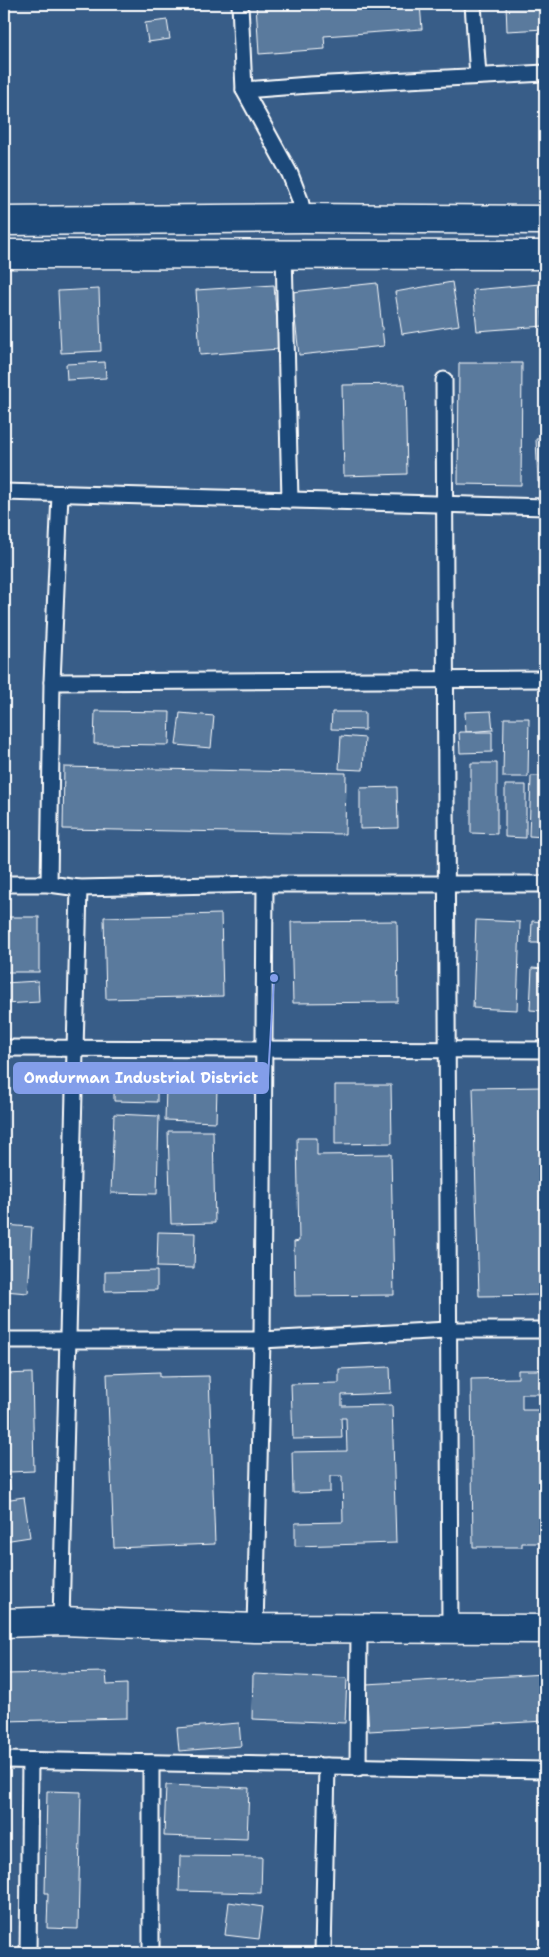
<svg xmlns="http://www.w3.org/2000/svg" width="549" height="1957" viewBox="0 0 549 1957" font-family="'Shantell Sans',sans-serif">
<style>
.built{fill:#375d88}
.building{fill:#5a7a9d;stroke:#fff}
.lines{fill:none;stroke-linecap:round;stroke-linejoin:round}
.lane-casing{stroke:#fff;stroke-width:19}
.secondary-casing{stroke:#fff;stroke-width:31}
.lane{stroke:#1f4a7a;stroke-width:15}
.secondary{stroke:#1f4a7a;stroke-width:28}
.leader{fill:none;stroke:#839eea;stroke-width:2}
.callout-dot{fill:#839eea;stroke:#1f4a7a;stroke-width:2}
.callout{fill:#839eea;stroke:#839eea;stroke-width:2}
.callout-label{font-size:15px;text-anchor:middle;font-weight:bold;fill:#fff}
</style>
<rect width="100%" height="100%" fill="#28517f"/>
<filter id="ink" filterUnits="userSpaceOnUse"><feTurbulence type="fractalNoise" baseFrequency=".02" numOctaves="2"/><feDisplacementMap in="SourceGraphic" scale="10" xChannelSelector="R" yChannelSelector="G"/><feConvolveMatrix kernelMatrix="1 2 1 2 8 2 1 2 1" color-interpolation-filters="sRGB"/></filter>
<g filter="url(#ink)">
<rect class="built" x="4" y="4" width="541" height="1949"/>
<g class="building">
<path d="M256,4H420L422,29L324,36L325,49L259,54Z"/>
<path d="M506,4H545V29L507,31Z"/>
<path d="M167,20L170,39L148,42L145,23Z"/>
<path d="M452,282L459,325L402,334L395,292Z"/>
<path d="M377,283L384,346L299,355L292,292Z"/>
<path d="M540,284L544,326L477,331L473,290Z"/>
<path d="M274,285L279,349L200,355L196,290Z"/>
<path d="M99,289L101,351L61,353L58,291Z"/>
<path d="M105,362L106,378L67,380L66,364Z"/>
<path d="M459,363H522L521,485L458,484Z"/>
<path d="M405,384L407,474L344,476L342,385Z"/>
<path d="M545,438V482H538L536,439Z"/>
<path d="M95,711L170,712L169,745L94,744Z"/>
<path d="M491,711L493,730L466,732L465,712Z"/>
<path d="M332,712H365V730L331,729Z"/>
<path d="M180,713L214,716L211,748L176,745Z"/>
<path d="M504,718H529L528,777H503Z"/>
<path d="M459,732H492V752L460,753Z"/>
<path d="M341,736L365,738L363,770L339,769Z"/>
<path d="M471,763H497V834L471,833Z"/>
<path d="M64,767L346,773L345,834L63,829Z"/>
<path d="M531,776H545V837L529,836Z"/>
<path d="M505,785H526V838L505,837Z"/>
<path d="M397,787L398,828L360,829V788Z"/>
<path d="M221,914L223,996L106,999L104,917Z"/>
<rect x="4" y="917" width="35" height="55"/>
<path d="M476,920L520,922L517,1010L473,1008Z"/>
<path d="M397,921L398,1002L293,1003L291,922Z"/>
<path d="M532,921L545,922V943H531Z"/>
<path d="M532,968L545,969V1011L530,1010Z"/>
<path d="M38,981L39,1002L4,1004V983Z"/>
<path d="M114,1080L157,1081V1102L114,1101Z"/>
<path d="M335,1085H391L392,1143L335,1144Z"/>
<path d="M166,1087L217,1088L216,1122L165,1120Z"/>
<path d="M545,1087V1295L479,1296L473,1088Z"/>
<path d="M114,1114L159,1116L157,1194L111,1193Z"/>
<path d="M168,1131H213L215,1223L171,1224Z"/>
<path d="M297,1138H317V1155L391,1154L394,1295L295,1296L294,1242L299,1241Z"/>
<path d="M4,1146H9L7,1190H4Z"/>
<path d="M4,1225L32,1227L28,1293L4,1291Z"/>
<path d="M158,1232L195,1233L194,1268L157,1267Z"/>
<path d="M157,1271V1290L105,1291V1272Z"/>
<path d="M390,1367L391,1393L342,1395V1406L392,1405L396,1543L295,1546V1523L343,1522L342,1476H330V1492L293,1493L292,1452L347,1451L346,1418H341L342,1438L293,1439L291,1384L339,1383V1369Z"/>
<path d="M518,1370H545V1394H522V1410H545V1543H522V1547H473L471,1379L518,1378Z"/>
<path d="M160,1372V1377L209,1376L215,1544L114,1548L107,1374Z"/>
<path d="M32,1373L34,1471L9,1472L10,1490H4V1374Z"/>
<path d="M24,1497L30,1537L4,1541V1500Z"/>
<path d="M106,1672L107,1685L127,1684V1718L4,1721V1674Z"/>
<path d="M253,1674L347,1678L345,1723L252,1719Z"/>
<path d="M545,1674V1721L369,1731L366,1684Z"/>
<path d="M239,1723L241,1746L179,1751L177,1728Z"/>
<path d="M166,1785L249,1788L247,1839L164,1836Z"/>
<path d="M47,1791L81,1792L78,1929L47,1928L48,1893H45Z"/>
<path d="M180,1856L262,1857L261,1893L179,1891Z"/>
<path d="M229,1902L263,1907L259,1939L225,1935Z"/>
<path d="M120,1949L136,1950V1953H119Z"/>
</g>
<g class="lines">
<g class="lane-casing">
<g id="lane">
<path d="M240,4L244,90L290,174L300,200L304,218"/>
<path d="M473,4L478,76"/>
<path d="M244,90L309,85L545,73"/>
<path d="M284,253L290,500"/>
<path d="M444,380L450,1629"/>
<path d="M4,492L545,507"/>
<path d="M52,682L545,679"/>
<path d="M4,884H49L79,888L265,884H545"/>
<path d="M49,884L52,682L60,494"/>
<path d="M4,1048L545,1050"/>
<path d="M4,1340H262L448,1330H545"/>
<path d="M61,1621L79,888"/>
<path d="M255,1628L262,1340L265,884"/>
<path d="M4,1760L545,1770"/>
<path d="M358,1768L359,1628"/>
<path d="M28,1953L30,1761"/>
<path d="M151,1953V1763"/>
<path d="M323,1953L327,1766"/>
</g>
</g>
<g class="secondary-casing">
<g id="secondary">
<path d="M4,221L304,218L545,220"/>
<path d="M4,254L545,255"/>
<path d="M4,1623L61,1621L255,1628L545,1629"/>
</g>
</g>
<use href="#lane" class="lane"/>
<use href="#secondary" class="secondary"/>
</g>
</g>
<path class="leader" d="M274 978L268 1078"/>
<circle class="callout-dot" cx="274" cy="978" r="5"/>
<rect class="callout" x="14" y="1063" width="254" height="30" rx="5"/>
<g class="callout-label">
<text x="141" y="1083">Omdurman Industrial District</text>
</g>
<rect width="549" height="1957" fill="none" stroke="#1f4a7a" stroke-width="20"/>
<rect x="10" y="10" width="529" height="1937" fill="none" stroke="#fff" stroke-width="2" filter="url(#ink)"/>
</svg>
